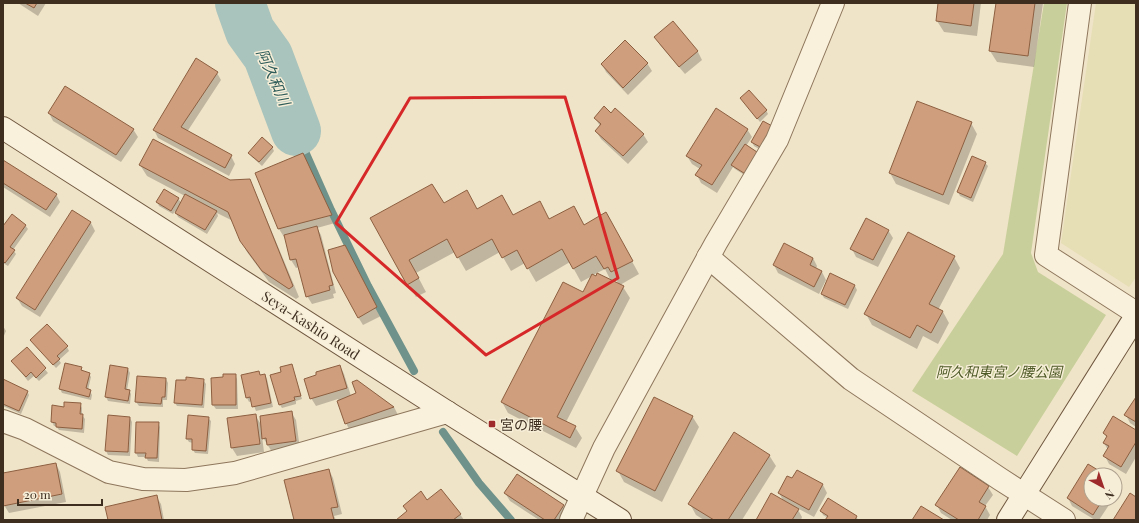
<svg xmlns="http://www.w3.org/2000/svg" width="1139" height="523" viewBox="0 0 1139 523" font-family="'Playfair Display','Noto Sans JP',serif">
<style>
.farmland{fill:#e6deb5}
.green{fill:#c9cf9b}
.shadow{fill:#0003;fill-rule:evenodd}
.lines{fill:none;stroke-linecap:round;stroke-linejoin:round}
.stream{stroke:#6f938a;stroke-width:8}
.river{stroke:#a9c4bc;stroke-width:50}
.building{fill:#cf9f7d;stroke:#8d5f41}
.street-casing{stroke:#8d765c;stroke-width:24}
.secondary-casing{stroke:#6f573f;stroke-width:24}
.street{stroke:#faf1dc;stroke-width:22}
.secondary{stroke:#faf1dc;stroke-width:22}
.marked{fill:none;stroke:#d62828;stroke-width:3;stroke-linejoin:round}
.poi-dot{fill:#9e2a2b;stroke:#f7eed8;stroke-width:1.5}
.labels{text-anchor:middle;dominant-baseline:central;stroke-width:3;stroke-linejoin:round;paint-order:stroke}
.street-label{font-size:14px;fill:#3d2e20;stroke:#f7eed8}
.park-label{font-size:14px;font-style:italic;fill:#4d5a26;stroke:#f7eed8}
.poi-label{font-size:14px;fill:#3d2e20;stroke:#f7eed8;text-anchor:start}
.water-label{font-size:15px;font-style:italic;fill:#2f5d5a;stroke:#f7eed8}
</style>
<rect width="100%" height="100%" fill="#f0e4c8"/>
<path class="farmland" d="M1096,3H1136V277L1129,287L1061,243Z"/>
<path class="green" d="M1044,3H1067L1031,253L1038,272L1106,315L1017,456L912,391L1003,254Z"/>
<g class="shadow">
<path d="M18,3H46L38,16Z"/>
<path d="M939,3H981L977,36L944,32L937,21Z"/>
<path d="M997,3H1043L1034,67L997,62L990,51Z"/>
<path d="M673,22L698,52L702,60L685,74L660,45L656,37Z"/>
<path d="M647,63L652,71L628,95L606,72L602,64Z"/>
<path d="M217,73L221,80L187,132L231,156L235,164L229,176L158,138L154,130Z"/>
<path d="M741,98L766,110L768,114L760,122Z"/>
<path d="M49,113L133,129L138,137L121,162L53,121Z"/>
<path d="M611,114L643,134L648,142L628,164L601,139L596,131L600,126L595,118Z"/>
<path d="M763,122L764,152L754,146L752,142Z"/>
<path d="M971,123L977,134L949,205L896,184L890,173Z"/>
<path d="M747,129L752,137L746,146L749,178L735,169L733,167L717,193L701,183L697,175L700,169L692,164L687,156Z"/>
<path d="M272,147L274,151L262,166L252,157L250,153Z"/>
<path d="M303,155L335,223L317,228L321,235L336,293L333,294L334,298L312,304L307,296L299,267L296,268L291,260L285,236L284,237L279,229L256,173Z"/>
<path d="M973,157L985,163L988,166L973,202L960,196L958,192Z"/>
<path d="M3,161L56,194L60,202L50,217L3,187Z"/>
<path d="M140,165L230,181L249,180L255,191L299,297L296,299L269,282L247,252L241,240L233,221L217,213L218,216L207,234L178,217L175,211L173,214L159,206L157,202L178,198L181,203L185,196L147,176Z"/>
<path d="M443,205L513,216L584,226L613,227L639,274L620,285L623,287L630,298L566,422L575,427L582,438L576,448L508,413L502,402L583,294L592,276L581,282L570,262L536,282L525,263L511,271L500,252L466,271L455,252L416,273L426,292L416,297L372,218ZM605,269L611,281L593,275ZM616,280L619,284L613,281Z"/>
<path d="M73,211L91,223L95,231L40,317L22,306L17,298Z"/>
<path d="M25,225L28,229L13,250L16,254L8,266L3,263V228Z"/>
<path d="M888,230L893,238L878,267L856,257L852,249Z"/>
<path d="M349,254L381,316L363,325L358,317Z"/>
<path d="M954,257L960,268L938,310L943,312L949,323L938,344L923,336L917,349L872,325L866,314Z"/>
<path d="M813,258L817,266L816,269L822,272L826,280L819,294L778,273L774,265Z"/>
<path d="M855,286L857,290L848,309L824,298L822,294Z"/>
<path d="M3,326L6,331L3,338Z"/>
<path d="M31,340L67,347L69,351L59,360L61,363L56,368Z"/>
<path d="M27,348L48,373L39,381L34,376L28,381L12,361Z"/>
<path d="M291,365L302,399L296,401V404L282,408L280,405L283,372Z"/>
<path d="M340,366L344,374L351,396L357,394V381L394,407L398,415L350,431L346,423L338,399L316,406L311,398Z"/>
<path d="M81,368L83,372L89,374L91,377L88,390L90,391L92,395L91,400L62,393L60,389Z"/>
<path d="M128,369L130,373L127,390H129L131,394L130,404L108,401L106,397Z"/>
<path d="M258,372L260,375H265L267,379L273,407L256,411L252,401L249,402L247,398L242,376Z"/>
<path d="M235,375L237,379L238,409H216L213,405Z"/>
<path d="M138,377L166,379L168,383L167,400H163V407L139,406L136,402Z"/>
<path d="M3,380L27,391L29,395L21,414L3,406Z"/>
<path d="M203,380L206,384L204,408L177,406L175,403Z"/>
<path d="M1136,399V427L1130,423L1126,415Z"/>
<path d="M80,404L82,408V415L85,419L84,433L59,430L56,426H54L52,422L65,408Z"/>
<path d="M291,412L296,420L300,449L272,452L262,436L264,452L237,456L232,448L228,419L255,415L262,426Z"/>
<path d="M692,416L699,427L662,502L624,482L618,471Z"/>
<path d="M109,417L130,418L132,422L130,456L108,455L106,451Z"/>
<path d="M208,418L211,421L208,454L195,453L193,450V443L189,442L187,439Z"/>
<path d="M158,423L160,427L159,462L148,461L146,457H138L136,453Z"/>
<path d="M1136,431V457L1126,474L1109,464L1105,456L1108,450L1104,443L1107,438L1104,433Z"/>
<path d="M769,455L776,466L742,520H704L696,515L690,504Z"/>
<path d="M56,464L60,472L66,502L9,513L4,505L3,500V474Z"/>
<path d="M1089,465L1104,475H1091V499H1113L1099,520H1095L1072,506L1068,498Z"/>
<path d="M329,470L333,478L342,514L334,516L336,520H295Z"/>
<path d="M797,471L823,485L827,493L814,517L797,508L802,517L801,520H757L784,502L779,493L792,480Z"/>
<path d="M1115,483L1119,490L1115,495Z"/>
<path d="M988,487L993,495L985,506L990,515L987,520H952L941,513L937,505Z"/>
<path d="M505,493L563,506L567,513L563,520H539L510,501Z"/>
<path d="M156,496L161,504L164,520H109Z"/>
<path d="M427,501L460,514L464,520H397L408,512Z"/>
<path d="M821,511L856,516L858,520H827L828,518L823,515Z"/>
</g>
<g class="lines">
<g class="stream">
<path d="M296,131L331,210L368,286L414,371"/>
<path d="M443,432L479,483L511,520"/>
</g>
<path class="river" d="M240,3L250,31L268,56L296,131"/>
</g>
<g class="building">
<path d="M25,3H37L34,8Z"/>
<path d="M938,3H974L971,26L936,21Z"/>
<path d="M996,3H1035L1028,56L989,51Z"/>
<path d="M673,21L698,51L679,67L654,37Z"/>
<path d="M625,40L648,63L623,88L601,64Z"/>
<path d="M196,58L218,72L181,127L232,155L225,168L153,130Z"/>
<path d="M65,86L134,129L116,155L48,113Z"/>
<path d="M749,90L767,110L757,119L740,98Z"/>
<path d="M917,101L972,122L943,195L889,173Z"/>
<path d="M604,106L611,113L615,108L644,134L623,156L595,131L601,124L594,118Z"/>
<path d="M716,108L748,129L712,185L695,175L702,165L686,156Z"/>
<path d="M763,121L774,127L762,148L751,142Z"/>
<path d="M262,137L273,147L259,162L248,153Z"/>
<path d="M153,139L230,180L250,179L293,286L289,289L262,271L240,241L228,212L139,165Z"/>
<path d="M745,144L760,154L747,175L731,165Z"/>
<path d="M303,153L332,215L278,229L255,173Z"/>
<path d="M972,156L986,162L971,198L957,192Z"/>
<path d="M3,160L57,194L46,210L3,183Z"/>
<path d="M432,184L444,203L467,190L477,209L502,195L513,215L540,201L549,219L574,206L584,225L606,212L633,261L611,272L608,267L604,269L596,256L573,269L562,249L527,269L517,250L502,258L492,239L457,258L447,239L409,260L419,278L407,285L370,218Z"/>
<path d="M164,189L179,198L171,211L156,202Z"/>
<path d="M185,194L217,211L205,230L175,213Z"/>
<path d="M72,210L91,222L35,310L16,298Z"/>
<path d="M12,214L26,225L10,247L15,250L5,263L3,261V226Z"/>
<path d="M866,218L889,230L873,260L850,249Z"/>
<path d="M317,226L333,285L329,286L330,290L306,297L296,259L290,260L284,235Z"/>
<path d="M908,232L955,256L929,304L943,311L931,333L917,325L910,338L864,314Z"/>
<path d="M784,243L813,258L810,265L822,271L814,287L773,265Z"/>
<path d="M345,245L377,307L358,318L333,272L328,250Z"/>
<path d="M597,273L624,286L557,417L576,426L570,438L501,402L563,282L583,292L592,274L596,276Z"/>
<path d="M830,273L855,285L845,305L821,294Z"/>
<path d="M47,324L68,346L57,356L60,359L53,365L30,340Z"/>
<path d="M27,347L46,368L36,378L31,372L26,377L11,361Z"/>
<path d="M65,363L82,367L81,370L90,373L86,388L91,390L89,397L59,389Z"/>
<path d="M292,364L301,396L294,397L295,400L279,405L270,375L281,372L280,367Z"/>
<path d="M110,365L128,368L125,389L130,390L128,401L105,397Z"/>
<path d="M340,365L347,388L310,399L304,379L316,375V372Z"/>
<path d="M259,371L260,375L265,374L271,403L252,407L250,397L246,398L241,375Z"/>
<path d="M223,374H236V405H212L211,378L223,377Z"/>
<path d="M137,376L166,378L165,397H162L161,404L135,402Z"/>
<path d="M186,377L204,379L202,405L174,403L176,380H186Z"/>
<path d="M3,379L28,391L19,411L3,404Z"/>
<path d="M357,380L394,407L345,424L337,401L356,393L352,382Z"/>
<path d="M654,397L693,416L655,491L616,471Z"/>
<path d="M1136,397V422L1124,415Z"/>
<path d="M64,402L81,403L80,414H83L82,429L56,427V423L51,422L52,405L64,407Z"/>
<path d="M292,411L296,441L267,445L266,438L262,439L260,416Z"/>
<path d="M256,414L260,444L231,448L227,418Z"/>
<path d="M108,415L130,417L128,452L105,451Z"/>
<path d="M188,415L209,417L206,451L192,450V439H186Z"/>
<path d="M1113,416L1136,430V442L1121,467L1103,456L1109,446L1103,443L1107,436L1103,433Z"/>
<path d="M136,422H159L157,458H145L146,453H135Z"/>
<path d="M734,432L770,455L728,520H714L688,504Z"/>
<path d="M56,463L62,494L3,506V473Z"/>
<path d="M1088,464L1106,475H1091V499H1103L1093,515L1067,498Z"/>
<path d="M960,467L989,486L979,502L986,506L978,520H959L935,505Z"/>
<path d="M329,469L338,507L331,508L334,520H294L284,480Z"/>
<path d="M797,470L823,484L809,510L778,493L787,476L792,478Z"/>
<path d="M517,474L564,505L554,520H545L504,493Z"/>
<path d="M441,489L461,514L453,520H396L407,511L403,506L421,491L427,500Z"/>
<path d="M771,493L799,509L792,520H756Z"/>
<path d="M1130,493L1136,497V520H1113Z"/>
<path d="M157,495L162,520H108L105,507Z"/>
<path d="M828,498L857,516L855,520H825L828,516L820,511Z"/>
<path d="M921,506L944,520H912Z"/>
</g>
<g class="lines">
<g class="street-casing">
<g id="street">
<path d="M1080,3L1046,255L1136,313"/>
<path d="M708,257L851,379L1000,479L1064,520"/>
<path d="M3,421L25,429L109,472L143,479L186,480L235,473L447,412"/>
<path d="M571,520L604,448L716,243L777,140L833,3"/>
</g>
</g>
<g class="secondary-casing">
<g id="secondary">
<path d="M3,128L447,412L620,520"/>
<path d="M1008,520L1136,316"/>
</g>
</g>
<use href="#street" class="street"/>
<use href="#secondary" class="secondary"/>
</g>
<path class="marked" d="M565,97L618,278L486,355L336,223L410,98Z"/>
<rect class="poi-dot" x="488" y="420" width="8" height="8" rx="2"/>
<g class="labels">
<g class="street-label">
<text transform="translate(311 325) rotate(33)">Seya-Kashio Road</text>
</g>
<g class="park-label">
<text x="999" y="371">阿久和東宮ノ腰公園</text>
</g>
<g class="poi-label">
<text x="500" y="424">宮の腰</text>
</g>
<g class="water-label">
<text transform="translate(274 77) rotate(66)">阿久和川</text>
</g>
</g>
<rect width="1139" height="523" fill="none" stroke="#3d2e20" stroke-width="8"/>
<g transform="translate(1103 487) rotate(140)"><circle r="19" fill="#f7eed8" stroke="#ada18e"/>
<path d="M0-3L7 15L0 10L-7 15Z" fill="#9e2a2b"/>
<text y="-6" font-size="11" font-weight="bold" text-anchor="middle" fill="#3d2e20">N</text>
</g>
<path d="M18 499v6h84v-6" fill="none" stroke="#3d2e20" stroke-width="2"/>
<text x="24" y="499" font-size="12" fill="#3d2e20" stroke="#f7eed8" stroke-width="3" paint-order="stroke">20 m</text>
</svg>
